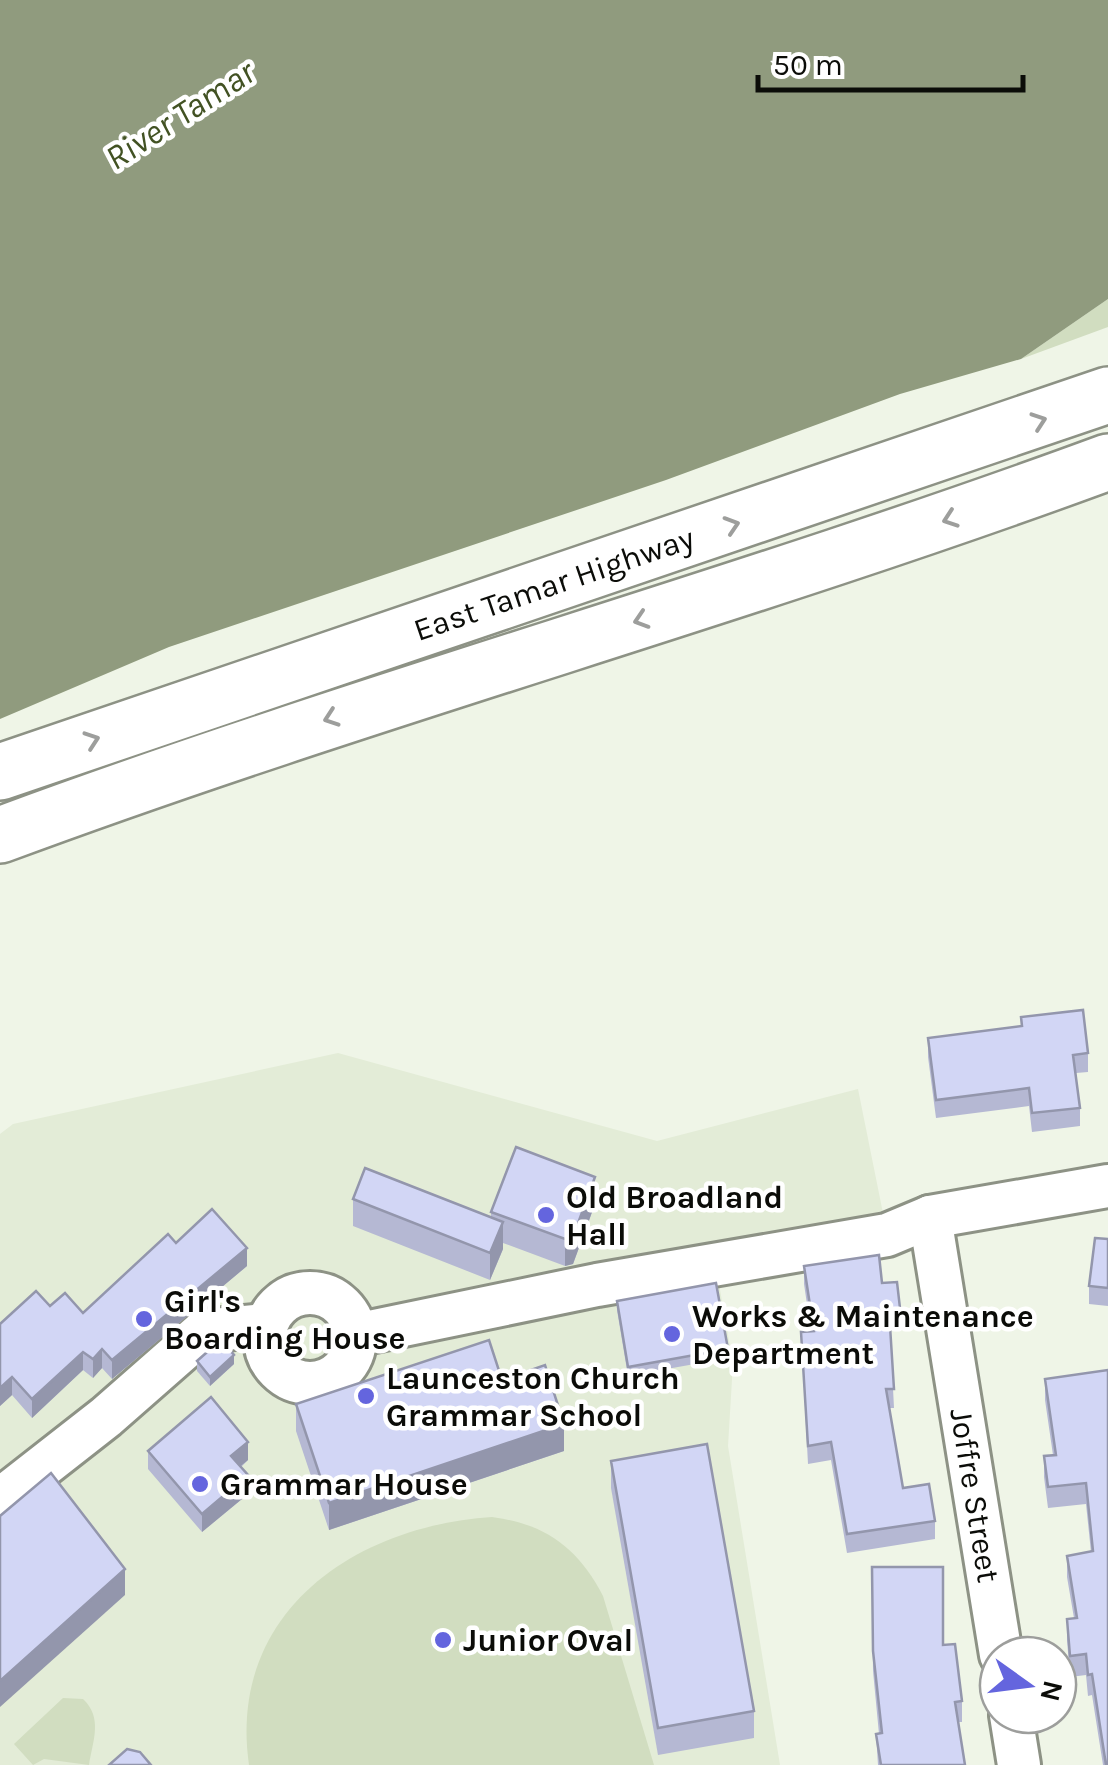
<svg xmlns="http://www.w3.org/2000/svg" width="1108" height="1765" viewBox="0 0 1108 1765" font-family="Karla,sans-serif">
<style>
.built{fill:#e3ecd7}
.green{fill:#d1ddc0}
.water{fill:#909b7e}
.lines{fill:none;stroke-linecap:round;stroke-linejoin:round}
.minor-casing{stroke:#8d9285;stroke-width:48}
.highway-casing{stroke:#8d9285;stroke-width:60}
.minor{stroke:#fff;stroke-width:42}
.highway{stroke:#fff;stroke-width:55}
.wall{fill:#b5b8d3}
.shaded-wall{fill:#9396ac}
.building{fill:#d2d6f5;stroke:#9396ac;stroke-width:2.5}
.oneway{stroke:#9d9e9c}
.poi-dot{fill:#6465de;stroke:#fff;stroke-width:4}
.labels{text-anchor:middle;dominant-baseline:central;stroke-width:9;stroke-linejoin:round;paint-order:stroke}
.street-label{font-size:32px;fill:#0b0c08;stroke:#fff}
.poi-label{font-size:32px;font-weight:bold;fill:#0b0c08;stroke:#fff;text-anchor:start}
.water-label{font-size:35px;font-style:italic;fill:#425223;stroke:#fff}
</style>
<rect width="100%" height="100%" fill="#eff5e7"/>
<path class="built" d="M338,1053L657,1141L858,1089L890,1248L719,1284L733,1363L728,1446L780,1765H0V1134L13,1124Z"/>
<g class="green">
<path d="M1108,299V327L1021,359Z"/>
<path d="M492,1517C546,1524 578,1548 603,1596L654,1765H249C227,1612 355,1526 492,1517Z"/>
<path d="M63,1698L83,1699C103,1718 93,1740 89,1765L44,1759L33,1765L14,1744Z"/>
</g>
<path class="water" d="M0,0H1108V299L1021,359L900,394L666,480L169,647L0,719Z"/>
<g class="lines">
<g class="minor-casing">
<g id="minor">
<path id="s1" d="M930,1217L1001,1655"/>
<circle cx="310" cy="1338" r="45"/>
<path d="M355,1335L597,1285L887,1235L930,1217L1108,1186"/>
<path d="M0,1500L106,1417L204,1331L266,1325"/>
<path d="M1011,1715L1019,1765"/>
</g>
</g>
<g class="highway-casing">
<g id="highway">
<path id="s2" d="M0,772L1108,395"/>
<path d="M0,835C366,699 742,597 1108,462"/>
</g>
</g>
<use href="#minor" class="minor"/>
<use href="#highway" class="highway"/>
</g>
<g class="wall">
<path d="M1021,1017L1088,1053V1072L1076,1073L1080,1108V1126L1032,1132L1029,1106L936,1118L928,1057V1038L1021,1026Z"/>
<path d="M353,1199L491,1218V1212L595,1204L573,1264L565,1266L503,1243V1249L490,1280L353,1226Z"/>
<path d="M1108,1239V1306L1089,1304V1286Z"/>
<path d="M176,1243L247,1266L112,1379L102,1368L93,1378L83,1370L32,1418L12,1395L0,1406V1324L83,1313Z"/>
<path d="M804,1266L882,1283L900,1308V1327L890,1329L894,1408H889L903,1488L935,1521V1539L847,1553L831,1460L808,1464L801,1332L811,1331L804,1284Z"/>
<path d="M617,1301L728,1349V1358L628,1376L617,1310Z"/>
<path d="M197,1361L234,1364L210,1386L197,1371Z"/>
<path d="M1108,1370V1765H1103L1092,1695L1088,1696L1086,1675L1070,1677L1067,1640V1619L1074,1618L1067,1577V1556L1091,1552L1086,1504L1048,1508L1044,1477V1456L1053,1455L1045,1400V1379Z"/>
<path d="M296,1404L564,1451L329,1530L296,1431Z"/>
<path d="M148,1451L248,1460L241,1467L248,1494L202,1532L148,1469Z"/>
<path d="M611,1461L754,1711V1738L658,1755L611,1488Z"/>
<path d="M872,1567L943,1645L962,1701V1722H958L965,1765H878L876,1734H879L873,1671Z"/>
</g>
<g class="shaded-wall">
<path d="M595,1177V1204L573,1264L565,1266V1239Z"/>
<path d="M503,1222V1249L490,1280V1253Z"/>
<path d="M247,1248V1266L112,1379V1360Z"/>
<path d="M102,1349V1368L93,1378V1359Z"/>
<path d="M83,1352V1370L32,1418V1399Z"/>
<path d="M234,1355V1364L210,1386V1377Z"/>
<path d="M12,1377V1395L0,1406V1388Z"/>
<path d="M564,1424V1451L329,1530V1503Z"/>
<path d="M248,1442V1460L231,1474V1456Z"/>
<path d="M248,1475V1494L202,1532V1514Z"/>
<path d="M125,1569V1595L0,1707V1681Z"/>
</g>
<g class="building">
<path d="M1083,1010L1088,1053L1073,1055L1080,1108L1032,1113L1029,1088L936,1100L928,1038L1022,1026L1021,1017Z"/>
<path d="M516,1147L595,1177L573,1237L565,1239L491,1212Z"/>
<path d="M365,1168L503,1222L490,1253L353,1199Z"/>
<path d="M212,1209L247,1248L112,1360L102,1349L93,1359L83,1352L32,1399L12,1377L0,1388V1324L36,1291L50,1306L65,1293L83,1313L168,1234L176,1243Z"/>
<path d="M1095,1238L1108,1239V1288L1089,1286Z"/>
<path d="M879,1255L882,1283L897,1282L900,1308L889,1310L894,1389H886L903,1488L929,1484L935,1521L847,1534L831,1442L808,1446L801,1332L814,1331L804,1266Z"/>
<path d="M716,1283L728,1349L628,1367L617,1301Z"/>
<path d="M489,1340L502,1380L545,1365L564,1424L329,1503L296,1404Z"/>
<path d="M225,1344L234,1355L210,1377L197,1361L214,1346Z"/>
<path d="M1108,1370V1765H1106L1092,1674L1088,1675L1086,1654L1070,1656L1067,1619L1077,1618L1067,1556L1093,1551L1086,1483L1048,1487L1044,1456L1056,1455L1045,1379Z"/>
<path d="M211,1397L248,1442L231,1456L248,1475L202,1514L148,1451Z"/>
<path d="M707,1444L754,1711L658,1728L611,1461Z"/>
<path d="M51,1473L125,1569L0,1681V1516Z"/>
<path d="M872,1567H943V1645L955,1644L962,1701L955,1702L965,1765H881L876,1734L882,1733L873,1651Z"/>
<path d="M127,1749L140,1752L151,1765H109Z"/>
</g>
<defs><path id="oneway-chevron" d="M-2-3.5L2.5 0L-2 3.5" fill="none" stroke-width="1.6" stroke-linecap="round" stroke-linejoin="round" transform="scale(2.5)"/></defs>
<g class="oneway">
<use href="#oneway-chevron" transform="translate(1039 421) rotate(-19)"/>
<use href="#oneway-chevron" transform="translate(950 519) rotate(161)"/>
<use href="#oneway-chevron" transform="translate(732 525) rotate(-18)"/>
<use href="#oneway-chevron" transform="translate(641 620) rotate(162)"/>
<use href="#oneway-chevron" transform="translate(331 718) rotate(161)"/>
<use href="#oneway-chevron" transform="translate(92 740) rotate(-19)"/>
</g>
<g class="poi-dot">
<circle cx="546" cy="1215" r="10"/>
<circle cx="144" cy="1319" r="10"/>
<circle cx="672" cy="1334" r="10"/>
<circle cx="366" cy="1396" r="10"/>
<circle cx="200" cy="1484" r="10"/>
<circle cx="443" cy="1640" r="10"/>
</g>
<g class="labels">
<g class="street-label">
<text stroke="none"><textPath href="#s2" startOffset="585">East Tamar Highway</textPath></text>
<text stroke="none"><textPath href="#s1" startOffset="282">Joffre Street</textPath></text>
</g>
<g class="poi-label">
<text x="566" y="1197">Old Broadland<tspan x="566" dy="37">Hall</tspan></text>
<text x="164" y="1301">Girl's<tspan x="164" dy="37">Boarding House</tspan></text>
<text x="692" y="1316">Works &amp; Maintenance<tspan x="692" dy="37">Department</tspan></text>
<text x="386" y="1378">Launceston Church<tspan x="386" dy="37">Grammar School</tspan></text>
<text x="220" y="1484">Grammar House</text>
<text x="463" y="1640">Junior Oval</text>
</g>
<g class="water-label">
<text transform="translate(180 115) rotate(-33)">River Tamar</text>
</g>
</g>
<g transform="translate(1028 1685) rotate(104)"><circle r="48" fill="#ffffff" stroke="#9d9e9c" stroke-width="2.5"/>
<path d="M0-8L18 38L0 25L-18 38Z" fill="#6465de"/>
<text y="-15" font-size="28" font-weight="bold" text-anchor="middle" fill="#0b0c08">N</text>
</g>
<path d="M758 75v15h265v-15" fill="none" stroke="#0b0c08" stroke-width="5"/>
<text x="773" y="75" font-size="30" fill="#0b0c08" stroke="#ffffff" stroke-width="8" paint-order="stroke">50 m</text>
</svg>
